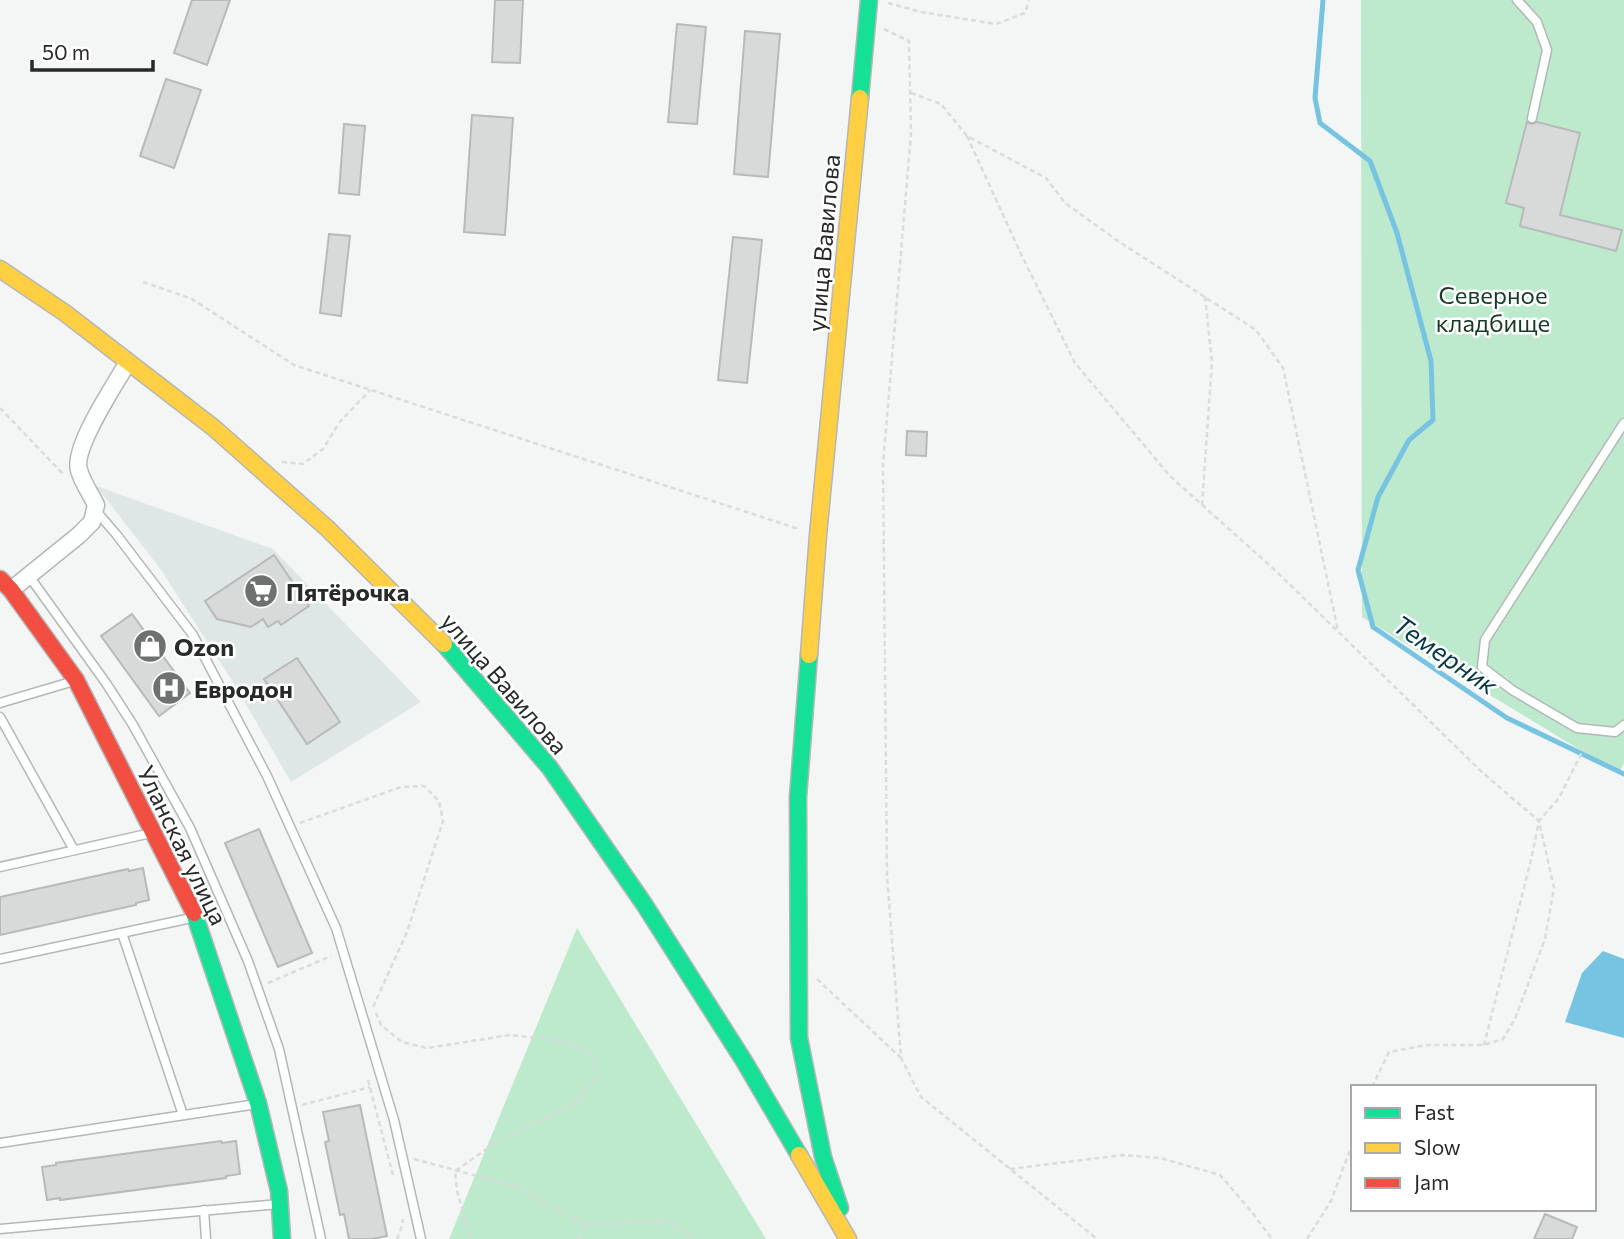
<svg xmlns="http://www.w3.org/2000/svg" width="1624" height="1239" viewBox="0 0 1624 1239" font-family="Commissioner,sans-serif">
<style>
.built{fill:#dee7e6}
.green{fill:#bde9cd}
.water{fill:#77c4e2}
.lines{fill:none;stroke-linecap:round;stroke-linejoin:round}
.stream{stroke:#77c4e2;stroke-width:5}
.building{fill:#d8dada;stroke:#b8bab9;stroke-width:2}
.lane-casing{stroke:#b5b7b7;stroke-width:11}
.street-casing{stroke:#b5b7b7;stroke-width:19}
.fast-casing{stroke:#b5b7b7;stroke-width:19}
.slow-casing{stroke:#b5b7b7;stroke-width:19}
.jam-casing{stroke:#b5b7b7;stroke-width:19}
.path{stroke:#dadbdb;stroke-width:2.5;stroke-dasharray:5 3.5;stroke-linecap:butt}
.lane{stroke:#fdfefe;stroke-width:8}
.street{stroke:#fdfefe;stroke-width:16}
.fast{stroke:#16e098;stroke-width:16}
.slow{stroke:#ffcf43;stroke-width:16}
.jam{stroke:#f24e42;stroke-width:16}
.labels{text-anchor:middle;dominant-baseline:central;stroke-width:5;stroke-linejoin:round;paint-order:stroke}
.street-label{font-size:24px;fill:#282929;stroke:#fff}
.park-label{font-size:24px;fill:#163c26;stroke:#fff}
.poi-label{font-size:24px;font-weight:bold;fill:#282929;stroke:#fff;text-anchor:start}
.water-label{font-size:26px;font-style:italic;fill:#053749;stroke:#fff}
</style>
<rect width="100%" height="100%" fill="#f3f6f5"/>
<path class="built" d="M96,486L273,549L421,702L291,782L233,682L159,567Z"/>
<g class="green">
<path d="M1361,0H1624V764L1618,773L1362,617Z"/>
<path d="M577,928L766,1239H449Z"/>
</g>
<path class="water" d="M1603,951L1624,959V1038L1565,1022L1582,973Z"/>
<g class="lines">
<path class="stream" d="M1323,0L1315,98L1320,123L1370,161L1397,233L1431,361L1433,420L1409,440L1378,497L1358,570L1373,627L1507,718L1624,774"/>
</g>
<g class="building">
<path d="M192,0H230L207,65L174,53Z"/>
<path d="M495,0H523L520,63L492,62Z"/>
<path d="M677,24L706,27L697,124L668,122Z"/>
<path d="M745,31L780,34L768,177L734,174Z"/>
<path d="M166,79L201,90L174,168L140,156Z"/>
<path d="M472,115L513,118L505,235L464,232Z"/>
<path d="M1527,122L1531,124L1537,122L1580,133L1560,215L1622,230L1616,251L1520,226L1524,208L1506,203Z"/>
<path d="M344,124L365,126L359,195L339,193Z"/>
<path d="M329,234L350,236L341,316L320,313Z"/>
<path d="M733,237L762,240L747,383L718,380Z"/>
<path d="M907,431L927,432L926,456L906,455Z"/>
<path d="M274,555L309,606L281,625L278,621L268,627L263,619L251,627L217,619L205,601Z"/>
<path d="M132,614L190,693L159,716L101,636Z"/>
<path d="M297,658L340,722L307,744L264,679Z"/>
<path d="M259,829L312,953L278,967L225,843Z"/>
<path d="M143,868L149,900L136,903V905L0,935V897L128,869L129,871Z"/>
<path d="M360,1105L387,1236L372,1239H349L344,1214L340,1215L325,1142L329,1141L323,1112Z"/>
<path d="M221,1141L222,1143L236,1141L240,1174L226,1176V1178L60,1200V1198L47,1200L42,1167L56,1165V1163Z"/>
<path d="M1545,1214L1577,1227L1572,1239H1534Z"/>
</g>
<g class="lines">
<g class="lane-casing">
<g id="lane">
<path d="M1517,0L1537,22L1547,50L1532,118"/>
<path d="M1624,423L1485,640L1482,667L1512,690L1577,728L1615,732L1624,725"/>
<path d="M96,511L116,534L193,635L267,776L336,928L394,1120L421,1239"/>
<path d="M29,576L106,683L133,725L190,828L248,961L279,1049L321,1239"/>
<path d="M0,703L74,681"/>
<path d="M0,717L74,850"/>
<path d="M0,867L151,833"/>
<path d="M122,933L183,1115"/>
<path d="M0,959L196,917"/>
<path d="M0,1143L257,1104"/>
<path d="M204,1210L206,1239"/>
<path d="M0,1229L279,1204"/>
</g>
</g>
<g class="street-casing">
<path id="street" d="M11,590L79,535L92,522L96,505C91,494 82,482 79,470C72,448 116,383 128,362"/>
</g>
<g class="fast-casing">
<g id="fast">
<path d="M860,98L869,0"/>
<path d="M444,644L550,768L644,904L744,1061L799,1155"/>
<path d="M809,655L798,797L799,1038L823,1157L840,1208"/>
<path d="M194,913L258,1103L279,1191L282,1239"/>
</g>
</g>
<g class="slow-casing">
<g id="slow">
<path d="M0,269L65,313L214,428L328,529L444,644"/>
<path d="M809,655L818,535L860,98"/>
<path d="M799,1155L848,1239"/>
</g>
</g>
<g class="jam-casing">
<path id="jam" d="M0,579L11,590L76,680L194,913"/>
</g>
<g class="path">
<path d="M888,3L921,12L996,24L1025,13L1029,0"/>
<path d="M884,29L909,41L911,134L883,464L887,875L901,1058L921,1097L1097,1239"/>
<path d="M911,93L941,104L967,136L1046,178L1065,203L1118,241L1256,330L1283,368L1338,631"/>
<path d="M967,136L1020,252L1075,363L1170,476L1277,572L1483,773L1539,821L1531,860L1484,1045"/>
<path d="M143,282L192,299L294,365L799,529"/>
<path d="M0,408L63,474"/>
<path d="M282,462L303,464L323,449L339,423L370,390"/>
<path d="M1202,505L1212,362L1205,296"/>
<path d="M300,823L401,787L424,786L439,801L443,821L407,932L373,1007"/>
<path d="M817,979L901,1058"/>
<path d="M268,983L331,956"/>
<path d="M376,1013L381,1025L402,1042L427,1048L510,1035L563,1041L591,1054L598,1075L576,1103L500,1140L455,1171L457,1191L471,1239"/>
<path d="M368,1080L393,1175"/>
<path d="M1372,1087L1389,1052L1426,1045H1484L1503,1039L1515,1019L1545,939L1554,888L1539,821L1559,798L1587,742"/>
<path d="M302,1105L370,1087"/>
<path d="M414,1159L514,1186L576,1220L593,1224H614L641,1221L669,1222L692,1239"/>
<path d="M1010,1169L1123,1155L1160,1158L1220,1175L1251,1211L1272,1239"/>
<path d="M397,1239L402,1226L403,1219"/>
<path d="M579,1239L586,1223"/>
<path d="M1307,1239L1331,1201L1353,1142"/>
</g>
<use href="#lane" class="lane"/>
<use href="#street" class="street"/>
<use href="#fast" class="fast"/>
<use href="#slow" class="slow"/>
<use href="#jam" class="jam"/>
</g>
<defs>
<g id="supermarket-disc" transform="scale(1.75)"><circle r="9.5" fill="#6f7170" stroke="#fff"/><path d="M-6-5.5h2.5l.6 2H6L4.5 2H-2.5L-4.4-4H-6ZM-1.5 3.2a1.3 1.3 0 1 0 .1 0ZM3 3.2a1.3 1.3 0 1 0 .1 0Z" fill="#fff"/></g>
<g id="shop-disc" transform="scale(1.75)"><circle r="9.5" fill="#6f7170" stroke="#fff"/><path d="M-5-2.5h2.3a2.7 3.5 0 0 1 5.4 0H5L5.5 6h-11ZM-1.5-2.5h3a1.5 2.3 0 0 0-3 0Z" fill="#fff"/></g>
<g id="hospital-disc" transform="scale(1.75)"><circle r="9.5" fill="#6f7170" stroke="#fff"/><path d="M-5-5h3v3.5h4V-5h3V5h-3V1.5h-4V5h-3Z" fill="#fff"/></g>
</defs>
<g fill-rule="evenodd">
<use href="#supermarket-disc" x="261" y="591"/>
<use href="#shop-disc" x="150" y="646"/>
<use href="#hospital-disc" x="169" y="688"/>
</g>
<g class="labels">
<g class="street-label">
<text transform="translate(823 243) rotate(-85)">улица Вавилова</text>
<text transform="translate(505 683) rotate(49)">улица Вавилова</text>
<text transform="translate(183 845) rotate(64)">Уланская улица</text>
</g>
<g class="park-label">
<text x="1493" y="294">Северное<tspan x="1493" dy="28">кладбище</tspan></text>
</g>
<g class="poi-label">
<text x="286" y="591">Пятёрочка</text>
<text x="174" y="646">Ozon</text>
<text x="194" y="688">Евродон</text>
</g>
<g class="water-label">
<text transform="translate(1446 654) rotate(34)">Темерник</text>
</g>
</g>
<rect x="1351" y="1085" width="245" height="126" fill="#ffffff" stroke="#a9a9a9" stroke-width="2"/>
<rect x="1365" y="1108" width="35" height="10" fill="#16e098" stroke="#a9a9a9" stroke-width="2"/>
<text x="1414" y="1120" font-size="21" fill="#282929">Fast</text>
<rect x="1365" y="1143" width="35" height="10" fill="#ffcf43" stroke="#a9a9a9" stroke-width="2"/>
<text x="1414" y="1155" font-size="21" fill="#282929">Slow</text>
<rect x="1365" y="1178" width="35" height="10" fill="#f24e42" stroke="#a9a9a9" stroke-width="2"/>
<text x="1414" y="1190" font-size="21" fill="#282929">Jam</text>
<path d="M32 60v10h121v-10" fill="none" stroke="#282929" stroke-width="3.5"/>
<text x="42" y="60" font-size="21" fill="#282929" stroke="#ffffff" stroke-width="5" paint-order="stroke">50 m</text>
</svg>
